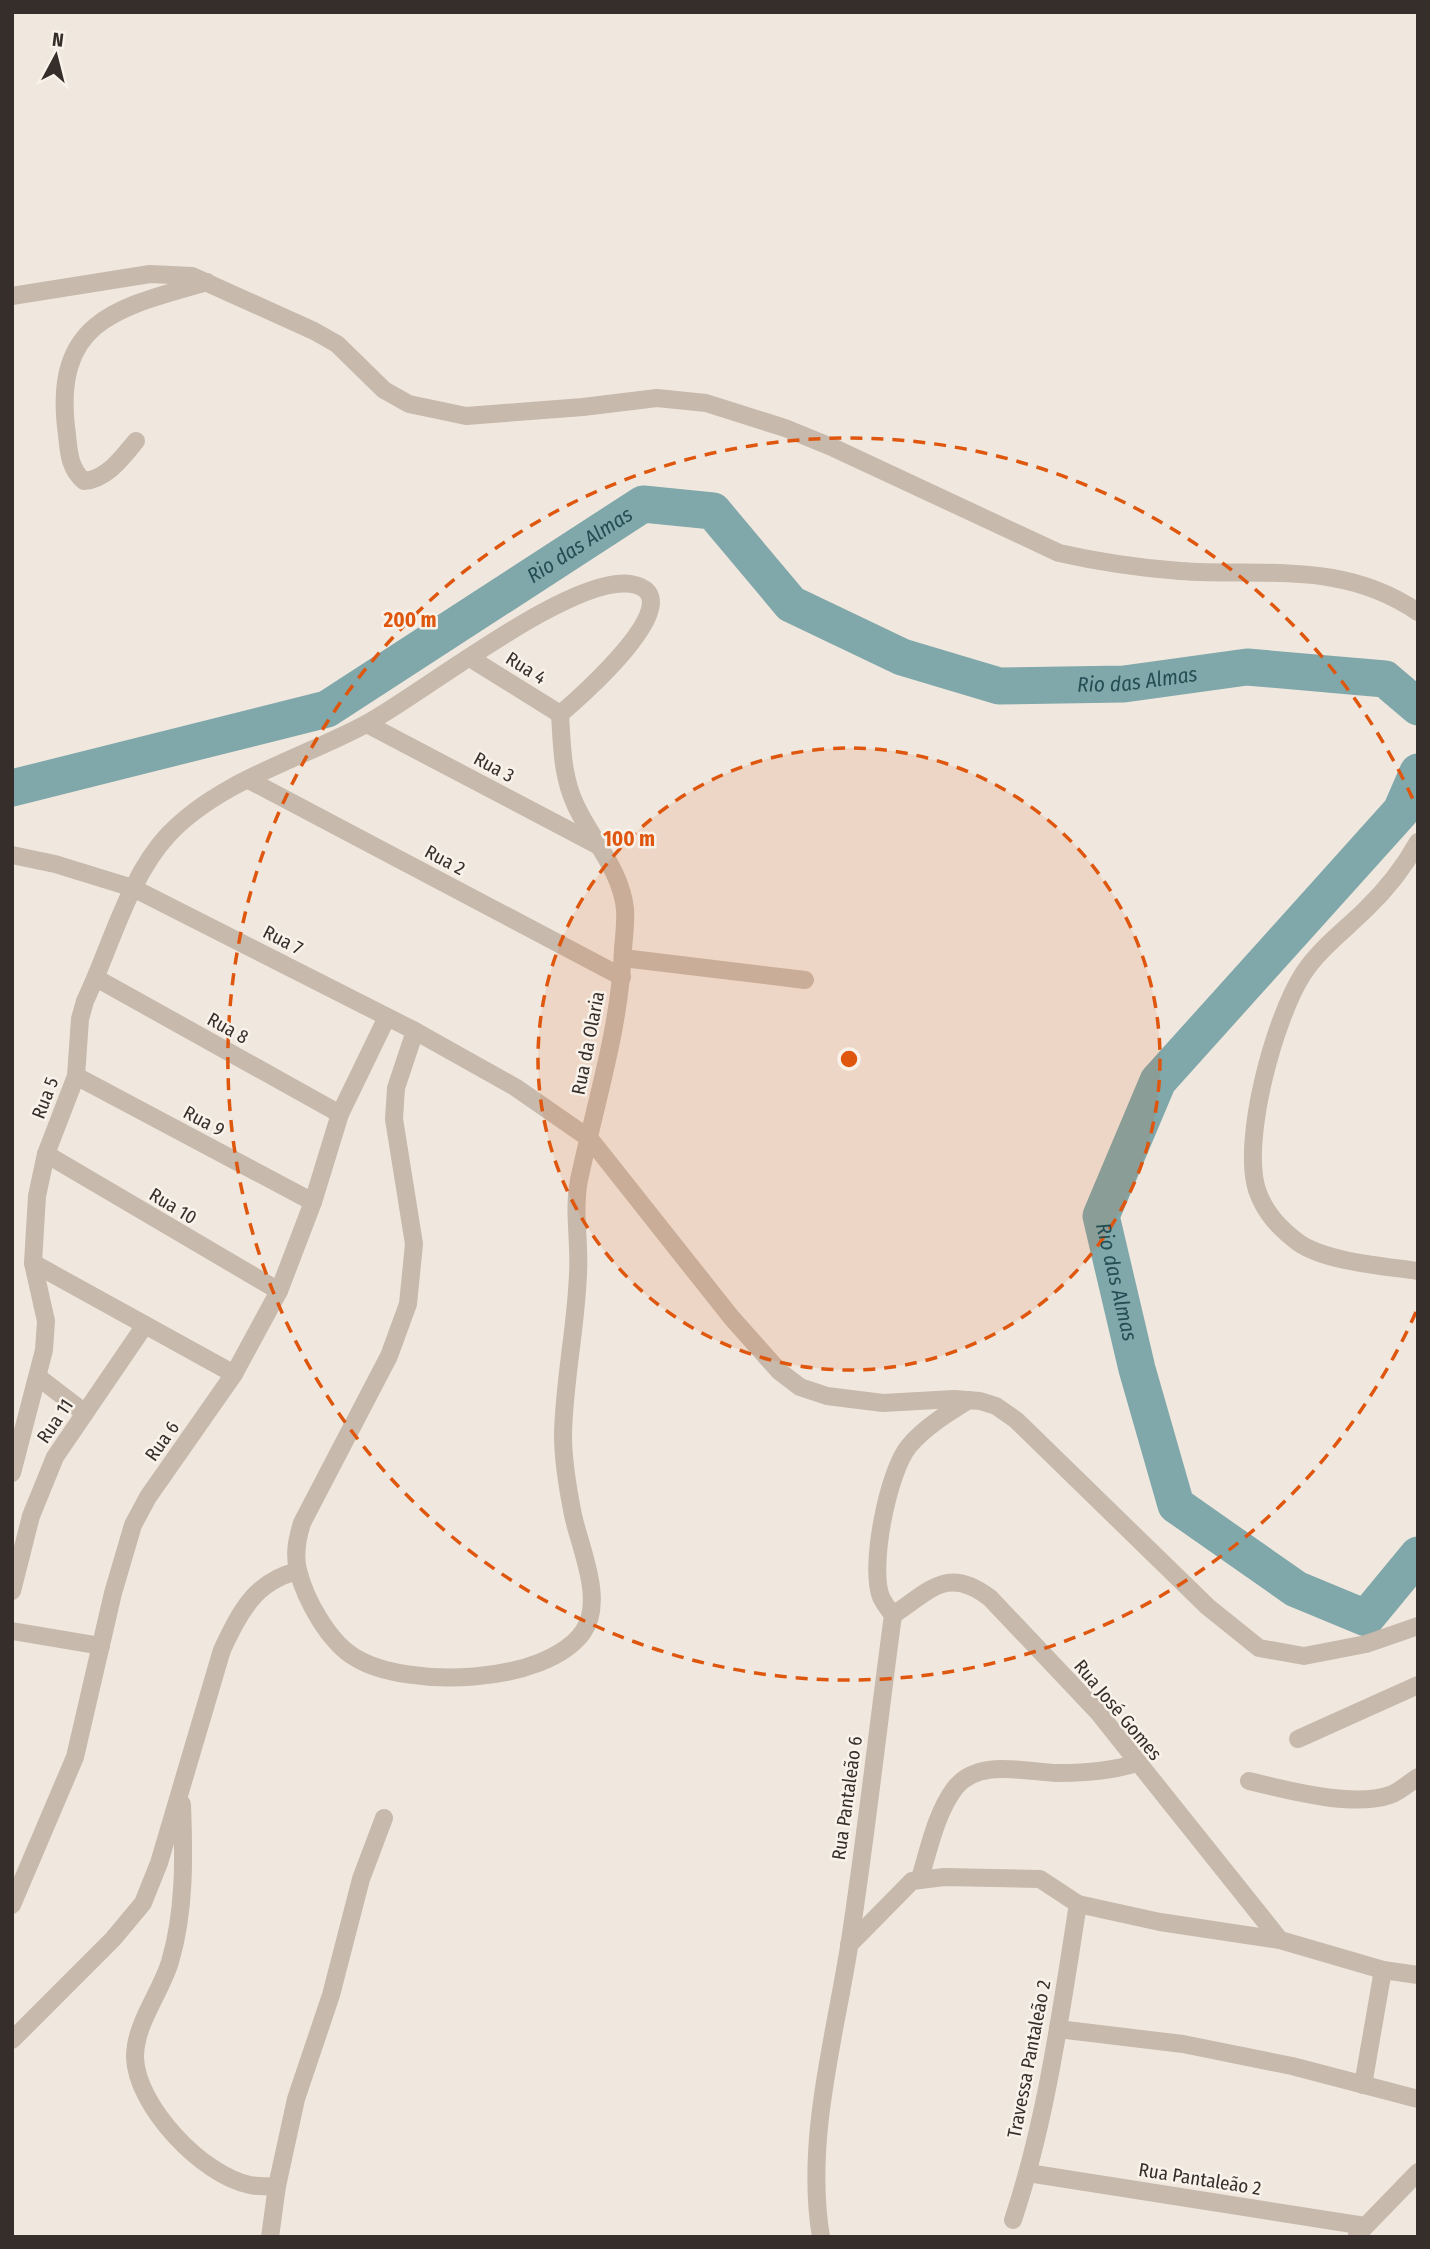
<svg xmlns="http://www.w3.org/2000/svg" width="1430" height="2249" viewBox="0 0 1430 2249" font-family="'Fira Sans Condensed',sans-serif">
<style>
.lines{fill:none;stroke-linecap:round;stroke-linejoin:round}
.river{stroke:#80a7aa;stroke-width:37}
.minor{stroke:#c7b9ab;stroke-width:18}
.ring{fill:none;stroke:#df570e;stroke-width:3.5;stroke-dasharray:12 9}
.labels{text-anchor:middle;dominant-baseline:central;stroke-width:5;stroke-linejoin:round;paint-order:stroke}
.street-label{font-size:19px;fill:#362e2a;stroke:#f8f2ea}
.water-label{font-size:21px;font-style:italic;fill:#234e53;stroke:#f8f2ea}
.centre{fill:#df570e;stroke:#f8f2ea;stroke-width:3.5}
.ring-label{font-size:21px;text-anchor:middle;font-weight:bold;fill:#df570e;stroke:#f8f2ea;stroke-width:5;stroke-linejoin:round;paint-order:stroke}
</style>
<rect width="100%" height="100%" fill="#f0e8de"/>
<g class="lines">
<g class="river">
<path id="s1" d="M1418,772L1401,811L1158,1081L1101,1216L1137,1369L1176,1505L1296,1589L1366,1618L1418,1555"/>
<path id="s2" d="M12,788L327,709L643,504L713,511L791,604L902,657L999,686L1124,684L1247,667L1385,679L1418,707"/>
</g>
<g class="minor">
<path d="M12,296L150,274L192,276L314,331L337,344L384,390L409,404L466,416L583,407L657,398L706,403L785,428L834,448L1059,553C1099,562 1139,568 1180,571C1266,577 1342,560 1418,612"/>
<path d="M136,441C122,458 107,479 84,481C67,467 69,446 66,427C54,318 121,307 207,282"/>
<path d="M470,658L560,714"/>
<path d="M367,724L599,846"/>
<path d="M249,780L622,977"/>
<path d="M1418,842C1404,867 1387,889 1366,909C1345,930 1319,949 1303,974C1275,1017 1241,1140 1257,1190C1265,1213 1279,1228 1299,1243C1327,1262 1384,1266 1418,1271"/>
<path d="M12,855L55,864L133,888L415,1031L515,1087L590,1139L731,1317L779,1371L800,1387L827,1396L883,1403L954,1399L980,1401L996,1406L1016,1420L1208,1607L1259,1648L1304,1656L1366,1644L1418,1626"/>
<path d="M623,958L805,980"/>
<path d="M96,978L340,1114"/>
<path d="M76,1076L313,1202"/>
<path d="M46,1154L279,1291"/>
<path d="M33,1263L234,1374"/>
<path d="M38,1377L85,1413"/>
<path d="M12,1473L44,1350L46,1321L33,1263L37,1196L46,1154L76,1076L80,1019L85,1001C110,949 128,878 168,835C220,780 301,759 366,724C422,694 572,574 631,584C698,595 576,701 560,714C562,746 562,777 576,806C592,840 621,870 625,909C626,922 624,936 623,949C620,1028 595,1104 579,1180C573,1212 580,1242 578,1274C576,1328 564,1381 563,1435C563,1460 568,1490 573,1515C580,1548 605,1601 583,1632C545,1685 407,1689 356,1658C329,1643 305,1599 298,1570C294,1554 297,1539 302,1523L389,1356L408,1304L414,1244L394,1119L396,1088L415,1031"/>
<path d="M12,1591L31,1516L55,1457L145,1325"/>
<path d="M893,1615C930,1591 947,1565 990,1598L1097,1711L1280,1940"/>
<path d="M12,1631L101,1646"/>
<path d="M1298,1739L1418,1685"/>
<path d="M1249,1781C1286,1790 1353,1808 1390,1795C1399,1792 1409,1783 1418,1777"/>
<path d="M182,1804C184,1857 185,1911 170,1962C160,1994 135,2024 135,2057C136,2106 203,2176 250,2185C259,2187 268,2186 277,2186"/>
<path d="M920,1878C929,1849 936,1813 955,1788C978,1758 1025,1772 1057,1773C1083,1773 1112,1771 1137,1763"/>
<path d="M12,1905L75,1757L113,1593L133,1525L148,1497L234,1374L279,1291L313,1202L340,1114L387,1017"/>
<path d="M849,1945L912,1881L944,1877L1040,1879L1078,1904L1160,1922L1280,1940L1383,1970L1418,1975"/>
<path d="M1058,2029L1183,2044L1292,2066L1418,2099"/>
<path d="M12,2040L113,1939L143,1903L159,1863L222,1650C240,1612 255,1581 298,1571"/>
<path d="M1363,2085L1383,1970"/>
<path d="M1028,2173L1365,2226"/>
<path d="M1013,2220C1047,2118 1061,2010 1078,1904"/>
<path d="M1357,2235L1418,2172"/>
<path d="M270,2237L277,2186L296,2099L331,1995L361,1879L384,1818"/>
<path d="M821,2237C805,2142 834,2041 849,1947C866,1837 878,1726 893,1615C889,1610 884,1603 881,1597C869,1567 888,1471 909,1446C925,1427 948,1413 969,1400"/>
</g>
</g>
<circle cx="849" cy="1059" r="311" fill="#df570e" fill-opacity=".12"/>
<g class="ring">
<circle cx="849" cy="1059" r="311"/>
<path d="M1416 1312A621 621 0 1 1 1416 806"/>
</g>
<g class="labels">
<g class="street-label">
<text transform="translate(526 668) rotate(32)">Rua 4</text>
<text transform="translate(494 767) rotate(28)">Rua 3</text>
<text transform="translate(445 860) rotate(28)">Rua 2</text>
<text transform="translate(283 940) rotate(27)">Rua 7</text>
<text transform="translate(228 1028) rotate(29)">Rua 8</text>
<text transform="translate(588 1043) rotate(-79)">Rua da Olaria</text>
<text transform="translate(45 1098) rotate(-69)">Rua 5</text>
<text transform="translate(204 1121) rotate(28)">Rua 9</text>
<text transform="translate(173 1206) rotate(31)">Rua 10</text>
<text transform="translate(55 1421) rotate(-56)">Rua 11</text>
<text transform="translate(162 1441) rotate(-55)">Rua 6</text>
<text transform="translate(1118 1710) rotate(50)">Rua José Gomes</text>
<text transform="translate(847 1798) rotate(-82)">Rua Pantaleão 6</text>
<text transform="translate(1029 2059) rotate(-79)">Travessa Pantaleão 2</text>
<text transform="translate(1200 2179) rotate(9)">Rua Pantaleão 2</text>
</g>
<g class="water-label">
<text stroke="none"><textPath href="#s2" startOffset="626">Rio das Almas</textPath></text>
<text stroke="none"><textPath href="#s2" startOffset="1256">Rio das Almas</textPath></text>
<text stroke="none"><textPath href="#s1" startOffset="620">Rio das Almas</textPath></text>
</g>
</g>
<circle cx="849" cy="1059" r="10" class="centre"/>
<g class="ring-label">
<text x="410" y="627">200 m</text>
<text x="629" y="846">100 m</text>
</g>
<rect width="1430" height="2249" fill="none" stroke="#362e2a" stroke-width="28"/>
<g transform="translate(56 56) rotate(7)" stroke="#f8f2ea" stroke-width="5" paint-order="stroke">
<path d="M0-5L12 26L0 18L-12 26Z" fill="#362e2a"/>
<text y="-10" font-size="19" font-weight="bold" text-anchor="middle" fill="#362e2a">N</text>
</g>
</svg>
